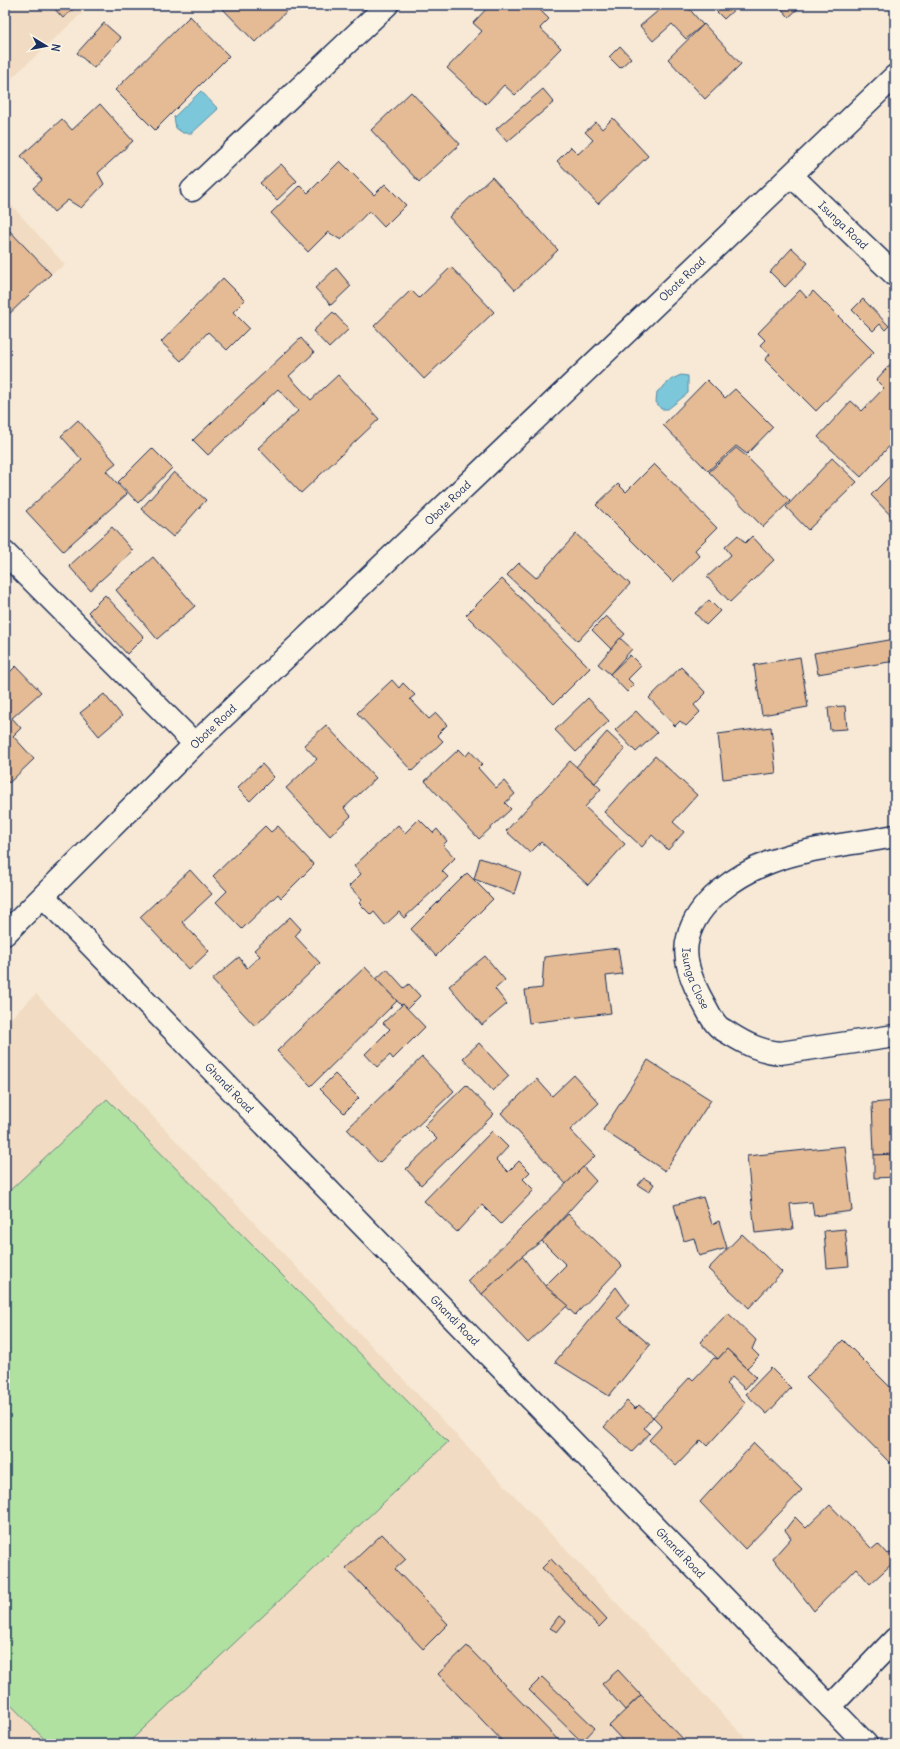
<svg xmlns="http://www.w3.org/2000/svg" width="900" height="1749" viewBox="0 0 900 1749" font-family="Delius,sans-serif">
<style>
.built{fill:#f1dbc2}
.green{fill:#b0e1a1;stroke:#668880}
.water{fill:#7cc8da;stroke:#558ba8}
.building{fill:#e4bb94;stroke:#1b2f5e}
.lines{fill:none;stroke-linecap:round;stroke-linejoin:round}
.minor-casing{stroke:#1b2f5e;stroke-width:25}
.minor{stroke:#fcf5e5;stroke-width:22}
.labels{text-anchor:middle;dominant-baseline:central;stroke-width:3;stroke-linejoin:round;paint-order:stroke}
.street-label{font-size:11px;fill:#1b2f5e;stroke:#fcf5e5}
</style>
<rect width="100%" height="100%" fill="#f7e9d5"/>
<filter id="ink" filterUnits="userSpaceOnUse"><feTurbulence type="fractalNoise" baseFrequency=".025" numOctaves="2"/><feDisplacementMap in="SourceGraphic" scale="8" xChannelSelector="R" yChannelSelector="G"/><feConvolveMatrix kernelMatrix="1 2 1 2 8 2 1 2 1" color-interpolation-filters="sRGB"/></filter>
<g filter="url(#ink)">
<g class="built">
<path d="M5,5H91L5,84Z"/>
<path d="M5,198L65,265L51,274L5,318Z"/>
<path d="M36,994L751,1744H5V1024Z"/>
</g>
<path class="green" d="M107,1099L448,1442L127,1744H49L5,1699V1195Z"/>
<g class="water">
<path d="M201,91L218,109L192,133H183L176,128L174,117Z"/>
<path d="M681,375L688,376V393L668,409H661L656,402L657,392L672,379Z"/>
</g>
<g class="building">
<path d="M51,5H78L63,18Z"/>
<path d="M219,5H293L255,42Z"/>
<path d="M490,5H535L549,19L540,28L561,48L515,95L504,85L486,104L447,68L482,31L473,23Z"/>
<path d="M665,5H686L703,25L686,39L672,24L653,41L640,26Z"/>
<path d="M710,5H739L724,19Z"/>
<path d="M778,5H802L789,17Z"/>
<path d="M190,16L229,56L155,130L115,90Z"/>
<path d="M104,23L121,38L94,68L77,53Z"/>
<path d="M704,24L741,64L705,99L668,59Z"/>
<path d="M620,46L631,58L620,68L609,57Z"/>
<path d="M543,89L554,102L507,142L496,129Z"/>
<path d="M411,92L460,144L419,182L371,130Z"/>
<path d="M100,104L133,141L98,173L104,184L81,208L68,200L54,212L33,188L42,180L21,156L62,119L72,130Z"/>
<path d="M613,118L648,156L598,204L557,161L571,147L578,154L593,140L585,132L596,122L602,129Z"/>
<path d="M340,161L374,195L385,184L406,205L384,227L369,211L341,240L328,232L308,252L271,213L300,185L308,193Z"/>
<path d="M281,164L297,181L277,200L260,183Z"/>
<path d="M492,177L558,250L515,290L449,217Z"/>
<path d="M5,226L51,274L5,318Z"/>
<path d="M792,248L808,263L785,287L770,272Z"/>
<path d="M451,267L494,312L424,379L374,326L411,290L419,298Z"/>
<path d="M336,268L351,286L331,305L315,288Z"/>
<path d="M223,278L245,300L233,312L249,328L227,350L208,332L181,361L161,342Z"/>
<path d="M800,290L807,298L813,291L874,352L816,411L765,360L770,354L760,345L765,340L758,333Z"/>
<path d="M863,299L889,326L885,330L880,324L873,331L852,310Z"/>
<path d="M333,312L349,329L329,348L313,331Z"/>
<path d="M301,338L314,353L289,376L311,400L338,375L379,419L301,493L258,448L298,411L278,389L208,455L193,440Z"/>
<path d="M895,359V440L861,477L818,437L851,401L862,411L884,388L876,380Z"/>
<path d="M707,380L725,398L735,389L773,427L747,454L736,446L708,471L663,425Z"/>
<path d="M78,420L116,463L106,471L127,494L63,551L26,511L82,460L61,436Z"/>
<path d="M152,448L172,468L138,503L118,482Z"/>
<path d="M736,448L745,455L790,501L763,527L709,472Z"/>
<path d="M832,458L857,482L808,530L786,507Z"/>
<path d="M654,464L717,528L695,550L700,556L673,582L596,505L618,484L626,492Z"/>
<path d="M895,471V520L871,495Z"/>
<path d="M174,472L206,500L173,537L141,509Z"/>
<path d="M112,527L133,551L90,590L69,566Z"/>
<path d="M576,534L630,584L578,641L507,575L519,563L536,578Z"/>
<path d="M738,535L745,543L752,536L774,560L730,602L707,577L731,555L725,547Z"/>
<path d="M153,557L195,606L157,639L116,590Z"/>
<path d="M502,579L590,668L554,704L466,615Z"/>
<path d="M105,595L144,637L127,654L88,612Z"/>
<path d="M709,600L720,611L706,625L695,613Z"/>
<path d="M606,616L625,634L611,649L592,630Z"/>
<path d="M620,638L632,649L610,674L598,664Z"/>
<path d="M895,639V661L818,674L814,653Z"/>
<path d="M630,655L641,666L628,679L634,685L627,692L610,674Z"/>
<path d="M800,657L808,707L762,715L754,665Z"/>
<path d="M16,666L41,692L12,718L21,728L13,736L34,759L9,783L5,778V677Z"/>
<path d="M681,667L706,693L694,705L700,712L686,726L680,721L675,726L649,698Z"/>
<path d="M392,680L399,688L403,683L415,695L410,699L429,719L436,713L447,725L437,735L443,741L412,771L357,713Z"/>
<path d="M104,694L122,716L99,736L80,713Z"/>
<path d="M588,698L609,721L576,752L555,730Z"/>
<path d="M845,706L847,729L830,730L828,707Z"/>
<path d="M636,711L657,733L636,752L615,730Z"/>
<path d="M326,725L376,778L344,808L351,816L330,836L286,788L317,759L304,745Z"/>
<path d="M771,727L776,773L723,779L718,734Z"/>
<path d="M607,732L625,749L595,783L576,767Z"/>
<path d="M459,749L466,756L470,751L482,764L478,768L496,788L504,781L515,794L505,803L511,809L479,839L425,781Z"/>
<path d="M655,756L697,795L673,822L684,832L668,850L652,835L642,847L604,812Z"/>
<path d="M570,761L601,789L585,807L625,844L588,885L541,842L530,853L506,831Z"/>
<path d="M262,764L274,777L250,801L237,788Z"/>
<path d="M419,819L433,833L437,829L447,841L443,845L455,858L442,871L448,877L404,918L399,912L385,925L374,912L371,915L359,903L362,900L349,886L361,874L354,866L398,825L405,833Z"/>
<path d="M265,826L271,832L278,826L314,865L281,898L278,894L242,929L216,902L227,891L213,876Z"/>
<path d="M480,858L521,872L514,894L474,879Z"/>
<path d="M190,870L212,894L182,922L209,951L189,970L140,917Z"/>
<path d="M467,873L493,899L436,956L411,929Z"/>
<path d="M290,917L301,929L295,936L320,963L255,1026L212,980L239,957L247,968L260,956L254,950Z"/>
<path d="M618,948L622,974L606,976L611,1013L529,1023L525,990L542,988L544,957Z"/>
<path d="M485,956L505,980L495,989L507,1004L482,1025L449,986Z"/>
<path d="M365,967L397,1001L311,1086L277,1051Z"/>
<path d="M387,969L404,988L409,984L420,996L407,1009L403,1004L401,1005L376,979Z"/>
<path d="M403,1004L425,1027L393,1059L390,1055L377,1067L365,1054L390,1029L383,1023Z"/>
<path d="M479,1043L509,1076L493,1091L463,1058Z"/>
<path d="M422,1057L454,1091L379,1163L347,1129Z"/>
<path d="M648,1060L711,1100L665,1171L603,1130Z"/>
<path d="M335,1074L359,1098L344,1113L320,1089Z"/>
<path d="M574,1075L599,1103L570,1130L595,1156L566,1184L501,1113L537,1079L552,1096Z"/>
<path d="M466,1085L494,1114L421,1185L406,1169L437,1139L424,1126Z"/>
<path d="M895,1101V1154L874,1155L872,1103Z"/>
<path d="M492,1131L508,1147L496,1160L508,1172L519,1161L530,1172L523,1179L534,1190L501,1224L482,1205L457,1232L424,1201Z"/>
<path d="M845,1146L852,1211L814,1216L812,1202L790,1204L793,1229L755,1233L747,1156Z"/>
<path d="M895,1154V1177L874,1178V1155Z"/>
<path d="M583,1167L596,1181L542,1241L522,1256L482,1294L467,1281Z"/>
<path d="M644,1178L654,1184L649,1192L638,1185Z"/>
<path d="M703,1197L712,1224L719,1221L727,1248L699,1256L694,1238L684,1241L674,1205Z"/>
<path d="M568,1214L622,1266L575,1315L545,1286L566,1265L542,1241Z"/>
<path d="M845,1229L849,1266L827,1268L824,1231Z"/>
<path d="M742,1234L782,1272L749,1308L708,1269Z"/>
<path d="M522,1256L545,1286L568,1305L528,1343L482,1294Z"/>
<path d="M616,1287L629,1305L618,1318L650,1345L609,1396L555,1362Z"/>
<path d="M728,1313L756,1340L752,1349L759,1356L747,1368L727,1349L718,1359L700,1342Z"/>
<path d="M843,1340L895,1392V1461L890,1463L806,1378Z"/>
<path d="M727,1349L756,1377L745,1389L732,1377L726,1384L746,1403L707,1446L701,1440L676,1466L649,1440L662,1426L653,1417L690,1377L693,1380L714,1358L718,1359Z"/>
<path d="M771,1368L791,1388L767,1414L746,1394Z"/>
<path d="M627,1401L635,1409L639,1405L653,1417L644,1428L650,1433L632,1452L604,1427Z"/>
<path d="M754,1443L802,1490L745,1549L700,1502Z"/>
<path d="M830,1505L872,1549L878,1544L887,1554L891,1553L895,1557V1561L870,1584L856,1568L814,1611L773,1558L791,1538L785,1530L795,1517L806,1528Z"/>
<path d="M382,1534L406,1559L395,1569L448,1624L423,1649L346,1568Z"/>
<path d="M551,1559L607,1619L599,1627L542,1568Z"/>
<path d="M559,1616L566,1621L557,1632L550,1628Z"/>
<path d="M467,1646L562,1744H505L438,1674Z"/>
<path d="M618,1670L641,1695L625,1710L602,1684Z"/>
<path d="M542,1677L595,1728L582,1742L529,1690Z"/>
<path d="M641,1695L688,1744H626L609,1726Z"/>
</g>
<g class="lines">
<g class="minor-casing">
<g id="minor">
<path id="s1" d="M792,176L895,275"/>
<path d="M192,190L387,5"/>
<path d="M5,553L195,744"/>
<path id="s2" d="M895,836C854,844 809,847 770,862C737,875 697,901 688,938C682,958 693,984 703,1002C707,1009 711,1019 717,1025C720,1029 726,1031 730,1034C746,1044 760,1051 780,1053L895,1036"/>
<path id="s3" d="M44,897L866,1744"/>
<path id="s4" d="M5,934L195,744L895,76"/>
<path d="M830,1707L895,1639"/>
</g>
</g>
<use href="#minor" class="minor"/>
</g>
</g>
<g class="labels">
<g class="street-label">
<text stroke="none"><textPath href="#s1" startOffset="71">Isunga Road</textPath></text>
<text stroke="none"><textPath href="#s4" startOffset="942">Obote Road</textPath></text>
<text stroke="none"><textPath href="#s4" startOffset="618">Obote Road</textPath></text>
<text stroke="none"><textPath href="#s4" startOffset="294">Obote Road</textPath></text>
<text stroke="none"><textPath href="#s2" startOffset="286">Isunga Close</textPath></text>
<text stroke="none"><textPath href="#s3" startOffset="266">Ghandi Road</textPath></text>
<text stroke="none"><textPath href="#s3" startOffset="590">Ghandi Road</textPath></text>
<text stroke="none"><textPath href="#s3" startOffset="914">Ghandi Road</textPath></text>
</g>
</g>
<rect width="900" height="1749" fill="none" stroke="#fcf5e5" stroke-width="20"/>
<rect x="10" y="10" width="880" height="1729" fill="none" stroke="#1b2f5e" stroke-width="1.5" filter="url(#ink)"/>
<g transform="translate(46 46) rotate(100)" stroke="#fcf5e5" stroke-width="3" paint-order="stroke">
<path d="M0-3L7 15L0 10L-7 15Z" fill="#1b2f5e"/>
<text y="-6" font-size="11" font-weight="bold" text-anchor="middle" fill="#1b2f5e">N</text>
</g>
</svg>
